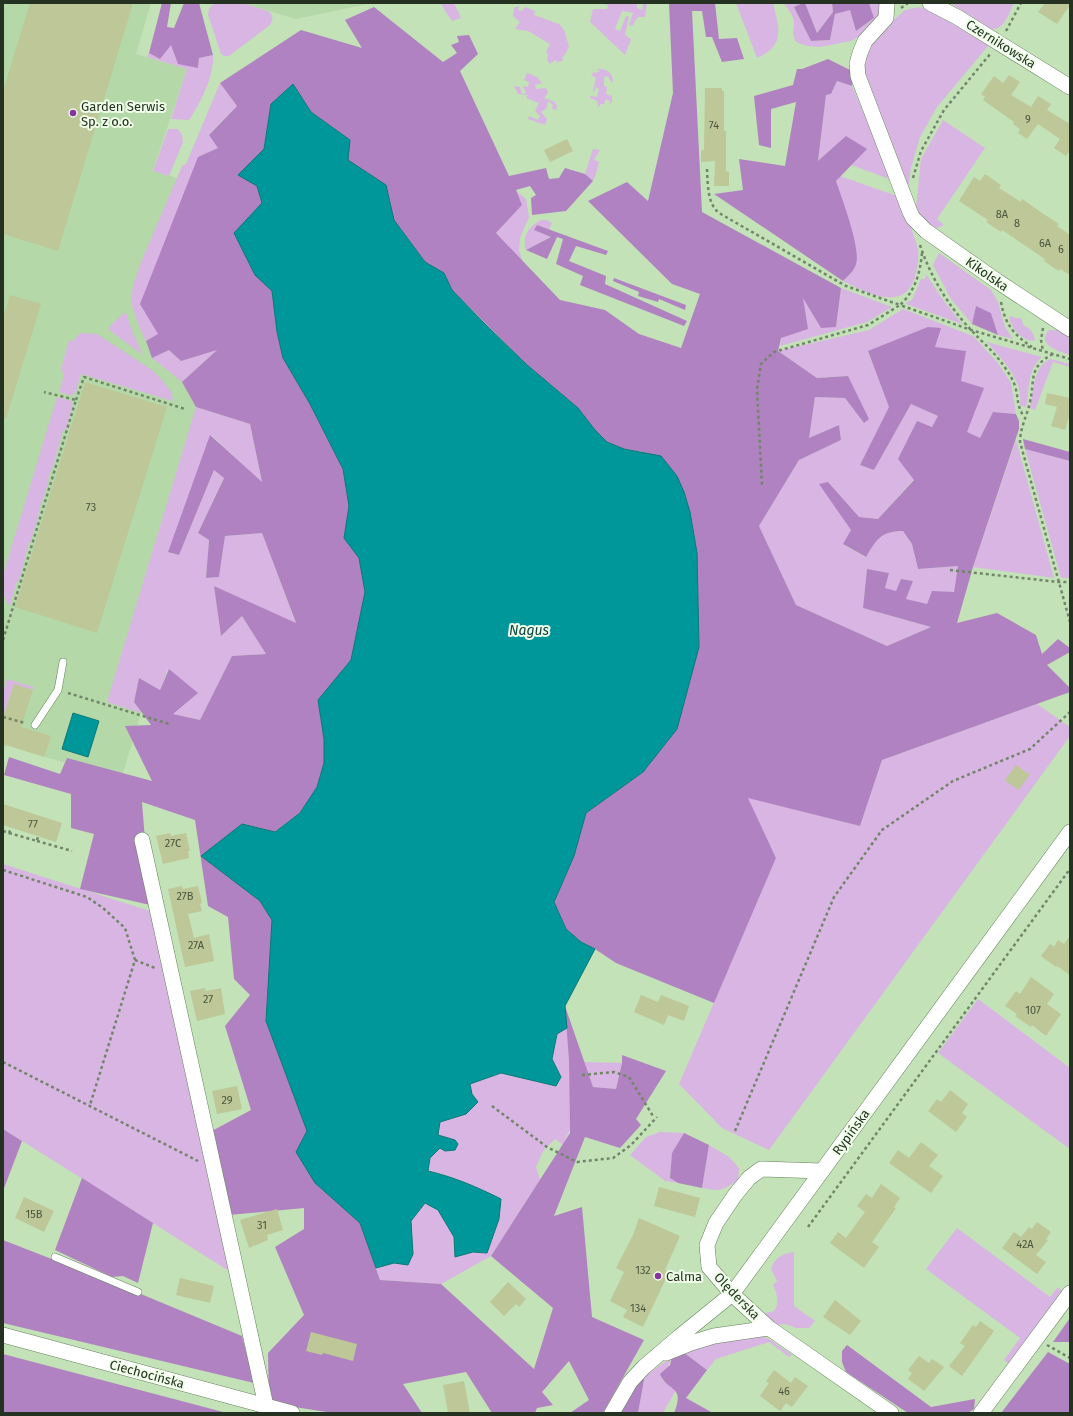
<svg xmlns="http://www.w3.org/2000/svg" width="1073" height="1416" viewBox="0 0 1073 1416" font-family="'Fira Sans',sans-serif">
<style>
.built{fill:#b5d8a8}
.green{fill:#d9b5e4}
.forest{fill:#b182c1}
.water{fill:#00979a;stroke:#0b7876}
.building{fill:#bdc798}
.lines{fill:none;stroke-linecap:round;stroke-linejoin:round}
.lane-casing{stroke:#66825c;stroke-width:8}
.street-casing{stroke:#66825c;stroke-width:16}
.path{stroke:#718669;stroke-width:2.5;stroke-dasharray:3 3;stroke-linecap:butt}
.lane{stroke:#fff;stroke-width:7}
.street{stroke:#fff;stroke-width:15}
.poi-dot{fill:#8833a1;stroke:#eefee8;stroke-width:1.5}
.labels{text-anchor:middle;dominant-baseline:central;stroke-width:4;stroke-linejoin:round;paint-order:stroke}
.number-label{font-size:11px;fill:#4b563f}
.street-label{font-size:13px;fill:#253121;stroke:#eefee8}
.poi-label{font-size:13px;fill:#253121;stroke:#eefee8;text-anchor:start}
.water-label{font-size:14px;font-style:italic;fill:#0b4243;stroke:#eefee8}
</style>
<rect width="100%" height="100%" fill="#c3e2b8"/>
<g class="built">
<path d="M3,3H151L136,54L187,69L153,170L183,180L202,405L142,709L121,780L7,745L6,747L3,746Z"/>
<path d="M242,3H372L296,19Z"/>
</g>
<g class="green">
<path d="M214,3H242L268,11C274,15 273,20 270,25L229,56H224L221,54L208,15L209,9Z"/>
<path d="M441,3H454L461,18L452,21C448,15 444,10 441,3Z"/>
<path d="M600,3H637V8L642,10L643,3H647L645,17H638L632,26L629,25L633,13L622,11L615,29L620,31L626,16L629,17L625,35L631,39L625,55L590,22L593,9H607L608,5Z"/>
<path d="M736,3H773C779,28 786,45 757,58Z"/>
<path d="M783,3H803L794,7L811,41L830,40L835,14L850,10L856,31L874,18L869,3H882L880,15L868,32L851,41L820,47L807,46L796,42C791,31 794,33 794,23C794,16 788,8 783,3Z"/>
<path d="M805,3H832L833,12L817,33Z"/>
<path d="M952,3H1014C1009,13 1004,31 991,29L955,6Z"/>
<path d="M519,6L518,10L522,11L525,7L535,11L534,15L559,24L564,30L569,46L566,53L562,58L563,61L557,62L555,60L550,64L547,60L548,54L546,52L550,44L528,31L515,29L520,22L513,16L514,8Z"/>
<path d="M919,7L936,13L988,46L937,107L920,137L911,168L908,189L864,78L865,62L870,46L881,31L905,10Z"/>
<path d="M171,44L198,67L199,58L213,55C214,77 201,102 189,120L171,119L187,69L147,57L149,53L160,58Z"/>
<path d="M596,69C606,68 613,73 613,82H611L608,76L604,77V86L607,87L606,94L609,95V98L610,95L612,96V102L609,104L610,101L606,99L604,104H601L597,109L598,105L597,101L590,98V96L597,97L599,89L596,87L594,92L593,91L596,78L591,75L594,72L596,73L600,71Z"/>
<path d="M527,73L537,77L542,83L535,85L536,89L546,88L548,93L544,98L555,102V104L557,105L556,110L552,109L553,105L548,101L547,108L541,112L547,119L545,125L528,119L529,116L538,120L540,116L535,111L539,103L526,98L528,95L518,94L514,86L520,87L522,94L526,93L523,86L528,87L529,82L524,80Z"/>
<path d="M837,81L852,86L892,180L851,165L866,149L818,162L826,95L831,94Z"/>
<path d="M220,83L237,106L209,134L219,148L158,334L146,341L140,329L131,303L133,285L142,260L182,166L186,164Z"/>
<path d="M943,120L985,148L937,219L944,225L937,228L924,222L916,208L921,159Z"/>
<path d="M168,129H178L182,135L183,142L169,176L153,171Z"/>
<path d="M593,149L600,150L594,160L599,162L596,174L593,181L585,174Z"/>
<path d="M840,176L897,196C904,213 914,231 918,250C919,260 917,270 914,280C901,313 864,291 843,281L851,273L836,181Z"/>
<path d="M515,190L526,199L529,217L520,238L519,251L523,262L496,233L522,205Z"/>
<path d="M541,220H547L552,223L549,230L537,225L535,230L551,237L526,250C522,236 528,227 541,220Z"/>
<path d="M939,253L991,290L998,302L1005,327L1013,339L998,335L991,313L976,306L972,324L951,299L933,265Z"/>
<path d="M926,274L941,297L962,324L906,304L907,302L912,300L921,279H925Z"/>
<path d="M841,288L892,307L867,322L780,346L781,338L803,296L836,327Z"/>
<path d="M903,309L973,336L998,363L1011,383L1016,414L993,412L980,438L966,432L961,381L935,347L940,328L868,352L890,407L860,465L874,470L911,404L938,416L933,427L916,422L914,479L878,519L859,517L828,482L851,530L844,545L865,557C876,540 881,531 903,531L912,544L918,569L958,566L954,593L927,605L906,599L913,581L901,579L896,592L885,588L889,573L867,569L863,608L931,627L887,646L796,605L759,526L799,460L841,440L839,425L809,438L815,397L845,398L864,423L848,376L817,378L778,351L869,330Z"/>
<path d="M124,313H126L133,333L143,355L109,330L110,326Z"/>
<path d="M1011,316L1015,318H1020L1022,320L1023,325C1030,328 1034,333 1035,340L1033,341C1021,340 1011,328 1009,317Z"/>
<path d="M1049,330H1057L1070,338V355C1061,352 1035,345 1049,330Z"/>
<path d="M80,333L97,334L152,370L163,381L171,392L173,401L81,374L76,392L75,391L73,396L59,392L64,375L61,369L69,340L73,341Z"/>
<path d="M987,342L1042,357C1028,369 1029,386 1027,404L1025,407L1020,405C1023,379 1002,360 987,342Z"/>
<path d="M218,349L182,382L152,358L169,350L181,361Z"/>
<path d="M1050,359L1070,364V367L1053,362L1035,410L1030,408C1034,391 1032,368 1050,359Z"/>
<path d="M57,397L72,401L71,404H73L66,430H63L53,467H52L48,480H49L41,505L40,506L38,518L30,543H29L19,581H17L10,606C2,599 3,586 3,575Z"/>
<path d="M196,407L250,424L262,483L211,435L168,552L179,555L214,470L224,477L198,533L209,540L206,578L219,577L225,536L262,533L296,624L214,586L221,636L242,616L266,654L232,656L200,720L173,714L168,669L160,690L139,678L134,702L141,713L107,702Z"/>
<path d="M1016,440L1054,578L973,567Z"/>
<path d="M1025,449L1070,461V578H1061Z"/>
<path d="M7,679L33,687V690L14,684L4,714H3V691Z"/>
<path d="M1037,704L1070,727V736L769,1150L722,1128L679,1084L776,858L747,797L860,826L882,760Z"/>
<path d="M3,864L150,911L229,1271L3,1129Z"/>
<path d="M978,999L1070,1068V1149L938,1053Z"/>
<path d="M567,1028L569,1061L570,1129L563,1145L555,1139L543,1151L536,1167L540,1180L491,1256L441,1284L380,1280L376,1268L394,1263L412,1240L411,1221L424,1203L438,1210L454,1237L456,1257L473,1252L487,1253L499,1219L501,1199C477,1187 454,1176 428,1171L430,1158L440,1148L445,1151L455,1140L438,1135L440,1122L466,1114L472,1094L470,1084L501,1073L556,1086L561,1077L552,1059L557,1034Z"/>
<path d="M584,1062L622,1063L616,1089L593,1087Z"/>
<path d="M660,1132L684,1133L672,1153L670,1178L678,1183L665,1181L630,1155L646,1137Z"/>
<path d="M709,1145L729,1157L739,1168L738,1180C723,1190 721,1192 702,1188Z"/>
<path d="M957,1228L1050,1297L1058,1287L1063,1292L1009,1364L1004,1360L1020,1338L926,1269Z"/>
<path d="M794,1252V1306L815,1321L809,1328H796L785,1324L778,1325L762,1314L774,1311C780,1302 777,1294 773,1285L777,1281L771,1269C775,1257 782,1254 794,1252Z"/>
<path d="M746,1335H759L769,1339L792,1355L789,1357L769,1342L716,1359L707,1370L683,1352Z"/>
<path d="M672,1357L662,1380L676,1390L663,1413H638L644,1380L643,1377Z"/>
</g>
<g class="forest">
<path d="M162,3H171L167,27L174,28L184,3H199L213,55L199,58L198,68L178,64L171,45L160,59L149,53Z"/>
<path d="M669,3H715L719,39L737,38L744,59L722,62L712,37H706L702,11H692L702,212L841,288L836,327L821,328L803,298L808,329L781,338L778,351L817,378L848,376L869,419L864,423L845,398L815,397L809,438L839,425L841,440L799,460L759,526L796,605L887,646L931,627L863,608L867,569L889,573L885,588L896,591L901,579L913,581L906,599L927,604L932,591L954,592L958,566L918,569L912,544L903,531C881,531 876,540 866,557L843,544L851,530L819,484L828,482L859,517L878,519L914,480L898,459L917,421L932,427L938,416L911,404L874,470L860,465L889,407L868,351L928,327L941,328L935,347L966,351L961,381L984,388L967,432L980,438L993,412L1016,414L1019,421V429L973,567L957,623L997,613L1036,635L1042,654L1058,639L1070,648V652L1047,665L1070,688V692L882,760L860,826L748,798L776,858L714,1003L616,963L595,949L581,942L566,929L554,902L574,856L586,813L643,772L699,647L696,553L690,512L643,452L624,449L607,442L595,430L578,408L526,364L452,290L444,273L425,262L394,220L386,185L347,160L350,140L311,112L293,84L271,104L264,149L239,175L257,186L262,203L255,274L272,291L277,332L283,358L310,404L343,469L349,506L344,538L359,558L365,592L351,660L318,700L324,739V763L317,787L300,813L274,832L242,824L201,856L260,901L273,920L266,1021L307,1131L315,1183L360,1223L380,1280L441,1284L534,1369L553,1308L491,1256L570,1133L569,1061L565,1006L593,1087L616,1089L622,1063V1055L666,1071L636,1119L641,1125L620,1148L585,1137L554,1216L582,1207L592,1317L644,1340L603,1413H570L589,1400L569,1361L542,1392L553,1405L537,1408L535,1413H492L466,1372L403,1384L422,1413H333L269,1403L268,1353L304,1315L275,1247L304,1229V1208L229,1215L210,1132L251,1110L225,1026L250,995L234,979L228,917L208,906L195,820L142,802L150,905L80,889L94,834L71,828V794L4,775L9,757L60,774L67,758L152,781L125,726L151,725L134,702L139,678L160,690L169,669L198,693L173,714L200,720L232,656L266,654L242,616L221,636L214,586L296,623L262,533L225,536L219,577L206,578L209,540L198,533L224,478L214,470L179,555L168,552L210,435L262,482L250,424L196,407L182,382L217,350L181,361L169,350L152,358L146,341L158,334L140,304L198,157L218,148L209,135L237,106L220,83L301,30L362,48L345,20L374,7L443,62L457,53L451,45L459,42L457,36L469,35L478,54L460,71L509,176L546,168L549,179L559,178L565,168L585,174L593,181L566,211L532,215L531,198L536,195L530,186L516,190L522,205L496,233L560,300L605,310L639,334L681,348L700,294L672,284L588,201L627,182L648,201L673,93Z"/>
<path d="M803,3H805L817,33L833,12L832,3H869L874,18L856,31L850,10L835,14L830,40L811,41L794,7Z"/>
<path d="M828,59L854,72L852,86L837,81L831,94L826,95L818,161L846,136L867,149L836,181C842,199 861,248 856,264C854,271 848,276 843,281L714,194L743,190L739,159L785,166L796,102L771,109V148L759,145L754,96L793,85L797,69H802Z"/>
<path d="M537,225L608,251L606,255L576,246L569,261L606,276L605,284L687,321L684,326L580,285L583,276L556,264L563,239L557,237L547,259L526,250L551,237L534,230Z"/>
<path d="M614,278L686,305L685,310L659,299L658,302L638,296L639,292L613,281Z"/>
<path d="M976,306L991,313L998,335L972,324Z"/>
<path d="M1023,439L1070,452V461L1025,449Z"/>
<path d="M3,1129L22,1141L3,1191Z"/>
<path d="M684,1133L709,1145L702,1188L678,1183L670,1178L672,1153Z"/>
<path d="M82,1178L153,1223L138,1283L123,1276L112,1277L55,1250Z"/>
<path d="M3,1240L136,1292L242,1336L254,1383L3,1323Z"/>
<path d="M1070,1318V1342H1053Z"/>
<path d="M847,1345L931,1407L975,1399L974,1409L968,1413H908L846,1372L842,1362V1351Z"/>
<path d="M683,1352L707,1370L686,1398L713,1413H674C686,1385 667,1392 660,1374L670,1365L672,1357Z"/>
<path d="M1048,1352L1070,1364V1413H1001Z"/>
<path d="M3,1354L227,1413H3Z"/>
<path d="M643,1377L644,1380L638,1413H618L628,1393Z"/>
</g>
<g class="water">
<path d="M293,84L311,112L350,140L348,160L386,185L394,220L425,262L444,273L452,290L484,323L526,364L578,408L595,430L607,442L624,449L661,456L677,476L684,492L690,512L697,553L699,647L677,729L643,772L586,813L574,856L554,902L566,929L581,942L595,949L565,1006L567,1028L557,1034L552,1059L561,1077L556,1086L501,1073L470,1084L472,1094L478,1102L466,1114L440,1122L438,1135L455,1140L458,1144L455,1150L445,1151L440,1148L430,1158L428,1171C454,1177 477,1187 501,1199L499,1219L487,1253L473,1252L455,1257L454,1237L438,1210L425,1203L411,1221L413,1254L408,1265L394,1263L376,1268L360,1223L315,1183L296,1152L307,1131L266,1021L272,920L260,901L201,856L242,824L275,832L300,813L317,787L324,763V739L318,700L351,660L365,592L359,558L344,538L349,506L343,469L310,404L283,358L277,332L272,291L255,275L234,233L262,203L257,186L238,175L264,149L271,104Z"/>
<path d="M73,713L99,721L88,757L62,749Z"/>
</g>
<g class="building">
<path d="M30,3H133L58,251L3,234V91Z"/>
<path d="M1045,3H1070V5L1057,24L1038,12Z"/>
<path d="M1009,75L1020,82L1011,95L1031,107L1038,96L1051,104L1047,110L1070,124V150L1066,156L1054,148L1060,139L1038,124L1027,139L1018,133L1020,129L1013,124L1014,122L983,100L985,97L981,94L994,76L1003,83Z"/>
<path d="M705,88H722V91H724V131H726V171L729,172V186H714L715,161L701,162V150H704Z"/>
<path d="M567,139L573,151L550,162L544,150Z"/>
<path d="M985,174L1001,185L999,188L1021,202L1022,199L1042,213L1059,224L1057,226L1070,235V275L1060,269L1059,271L1054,268L1044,261L1045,259L1002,230L1001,232L986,222L988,220L959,201L974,177L980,181Z"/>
<path d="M10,295L41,304L6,419L3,418V319Z"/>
<path d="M85,382L167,407L97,633L15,607Z"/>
<path d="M1047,393L1070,398V413L1065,430L1051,426L1057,407L1045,404Z"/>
<path d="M14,684L33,690L21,727L51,736L44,757L3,744V719Z"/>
<path d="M1016,765L1030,775L1018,790L1005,780Z"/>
<path d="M3,804L62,823L56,842L3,825Z"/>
<path d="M170,833L171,836L186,833L190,851H188L189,858L163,864L156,836Z"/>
<path d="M182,886L183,889L198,886L202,903L200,904L202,911L188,914L194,938L209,934L214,961L185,967L168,889Z"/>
<path d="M1070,936V975L1057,966L1056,967L1041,956L1050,944L1054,947L1058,940L1064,944Z"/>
<path d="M1031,977L1054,994L1047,1004L1061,1014L1046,1036L1032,1025L1031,1027L1015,1016L1017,1014L1005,1006L1016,991L1020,994Z"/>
<path d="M205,988L206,991L221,988L225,1014L197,1021L190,991Z"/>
<path d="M641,995L658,1002L661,995L689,1006L684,1021L668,1015L664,1025L634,1012Z"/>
<path d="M237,1086L242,1109L217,1114L212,1091Z"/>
<path d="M950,1090L968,1104L962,1113L967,1117L956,1132L928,1111L937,1099L941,1102Z"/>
<path d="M921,1142L938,1155L929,1166L943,1176L931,1193L889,1163L898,1150L909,1158Z"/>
<path d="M881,1184L900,1198L894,1207L896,1208L872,1242L879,1247L864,1268L830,1243L838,1232L846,1238L865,1212L857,1206L866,1194L872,1198Z"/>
<path d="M659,1187L700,1198L695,1217L654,1206Z"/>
<path d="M24,1197L54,1211L44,1232L15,1218Z"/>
<path d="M277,1209L283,1230L267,1235L268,1240L249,1248L240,1220Z"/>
<path d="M639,1218L680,1236L665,1270L669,1272L643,1327L623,1317L627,1310L610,1301L624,1272L616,1268L633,1235Z"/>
<path d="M1037,1222L1051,1232L1046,1239L1048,1240L1036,1255L1046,1262L1037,1274L1002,1248L1014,1232L1021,1237L1029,1227L1032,1229Z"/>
<path d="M180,1278L214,1286L210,1303L176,1295Z"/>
<path d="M508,1282L526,1299L519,1307L516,1304L504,1316L490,1302Z"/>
<path d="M835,1300L861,1321L850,1335L823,1317Z"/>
<path d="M980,1321L994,1331L962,1376L949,1366L965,1346L960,1343L973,1325L976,1327Z"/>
<path d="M311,1332L357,1344L353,1361L323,1353L322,1355L306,1351Z"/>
<path d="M919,1356L929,1363L932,1359L944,1367L924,1391L908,1379L912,1373L908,1370Z"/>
<path d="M774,1370L791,1383L795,1377L808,1386L792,1407L786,1403L780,1411L760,1396L769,1383L766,1381Z"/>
<path d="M464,1381L470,1413H448L443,1385Z"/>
</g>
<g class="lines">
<g class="lane-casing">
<g id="lane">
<path d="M35,725L58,690L63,662"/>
<path d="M55,1257L138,1292"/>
</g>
</g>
<g class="street-casing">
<g id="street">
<path d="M887,3L886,18L865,41L860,53L857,64L858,76L910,212L913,218L926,231L997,281L1070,329"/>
<path d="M930,3L957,17L1070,87"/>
<path d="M142,840L266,1406"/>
<path d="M822,1171L761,1169L749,1178L735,1195L716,1223L707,1245L709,1267L732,1294L769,1328L891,1413"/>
<path d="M3,1335L292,1413"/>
<path d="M666,1353L691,1343L714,1336L769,1328"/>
<path d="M612,1413L630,1382L644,1367L679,1337L732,1294L1070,832"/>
<path d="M981,1413L1070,1293"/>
</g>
</g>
<g class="path">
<path d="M901,8L908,3"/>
<path d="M1006,31L1021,3"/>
<path d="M707,169C708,185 707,203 719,213L846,286L900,305L868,325L774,352L761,364L757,389L762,486"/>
<path d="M913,178L921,151L944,110L991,53"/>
<path d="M920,245C930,276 949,307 972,331C981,341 992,350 1001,362C1006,369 1012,377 1015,386C1019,399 1016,404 1024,417"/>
<path d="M922,253C920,274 915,291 900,305L971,330L1070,359"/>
<path d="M1001,302C1005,324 1013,334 1032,347"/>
<path d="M1043,328L1041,340L1043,351"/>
<path d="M1053,354C1028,367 1035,380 1030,402C1027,416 1020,428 1020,442L1070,622"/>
<path d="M76,400L84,377L185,409"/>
<path d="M950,570L1058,582H1070"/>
<path d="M3,640L76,400L44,392"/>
<path d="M68,693L169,724"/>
<path d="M3,717L25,723"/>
<path d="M3,831L9,833L11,828"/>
<path d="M9,833L37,841L38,836"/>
<path d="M37,841L72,851"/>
<path d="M3,870L87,897L103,908L125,928L135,960L90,1105"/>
<path d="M135,960L155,968"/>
<path d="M3,1062L198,1161"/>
<path d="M582,1075L614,1072L629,1077L653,1116"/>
<path d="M492,1106L547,1147L577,1162L613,1158L631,1145L657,1117"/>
<path d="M735,1131L834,897L882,830L953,781L1030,749L1070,712"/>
<path d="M808,1227L1070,869"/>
<path d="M1047,1345L1070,1358"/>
</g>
<use href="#lane" class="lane"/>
<use href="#street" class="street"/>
</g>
<g class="poi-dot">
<circle cx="73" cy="113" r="4"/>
<circle cx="658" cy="1276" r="4"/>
</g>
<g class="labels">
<g class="number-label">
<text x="1028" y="119">9</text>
<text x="714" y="125">74</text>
<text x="1002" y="214">8A</text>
<text x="1017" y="223">8</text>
<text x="1045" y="243">6A</text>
<text x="1061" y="249">6</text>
<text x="91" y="507">73</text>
<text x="33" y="824">77</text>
<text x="173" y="843">27C</text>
<text x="185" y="896">27B</text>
<text x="196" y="945">27A</text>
<text x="208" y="999">27</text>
<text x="1033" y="1010">107</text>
<text x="227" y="1100">29</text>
<text x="34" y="1214">15B</text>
<text x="262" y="1225">31</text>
<text x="1025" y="1244">42A</text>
<text x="643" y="1270">132</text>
<text x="638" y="1308">134</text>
<text x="784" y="1391">46</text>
</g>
<g class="street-label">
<text transform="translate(1001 44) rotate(32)">Czernikowska</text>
<text transform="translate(987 274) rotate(35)">Kikolska</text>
<text transform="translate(851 1132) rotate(-54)">Rypińska</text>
<text transform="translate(737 1296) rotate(46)">Olęderska</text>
<text transform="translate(147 1374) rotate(15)">Ciechocińska</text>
</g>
<g class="poi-label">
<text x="81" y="106">Garden Serwis<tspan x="81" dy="15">Sp. z o.o.</tspan></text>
<text x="666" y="1276">Calma</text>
</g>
<g class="water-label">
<text x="529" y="630">Nagus</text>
</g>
</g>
<rect width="1073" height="1416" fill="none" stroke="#253121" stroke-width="8"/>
</svg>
